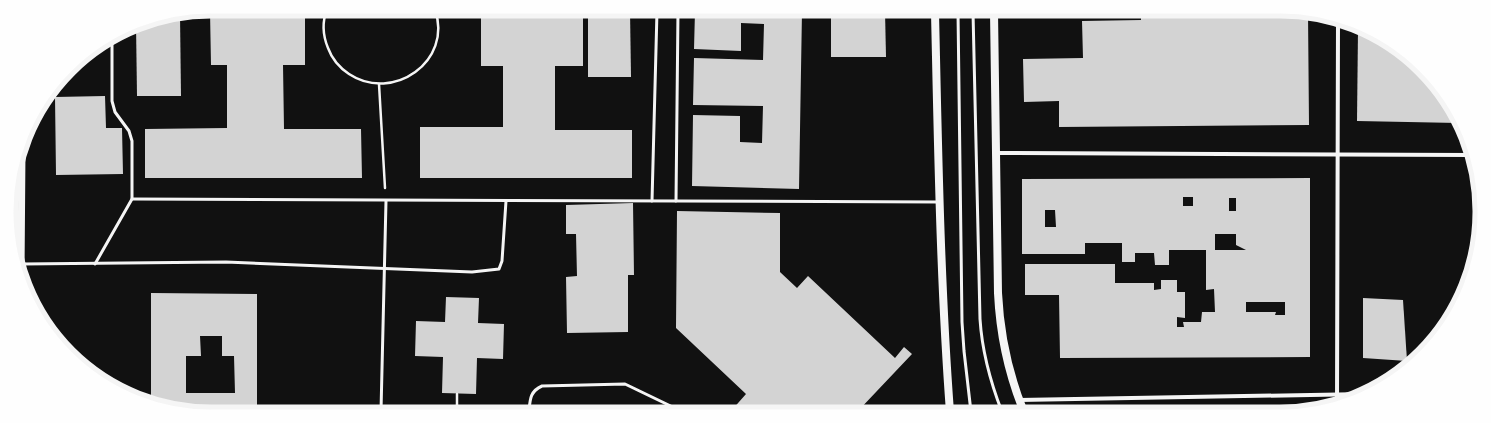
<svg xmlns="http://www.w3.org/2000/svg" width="1491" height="423" viewBox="0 0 1491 423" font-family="Lato,sans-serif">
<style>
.building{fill:#d3d3d3;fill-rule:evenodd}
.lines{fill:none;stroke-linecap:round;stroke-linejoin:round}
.path{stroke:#f5f5f5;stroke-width:2.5}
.service{stroke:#f5f5f5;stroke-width:3}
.minor{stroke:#f5f5f5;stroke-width:4}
.tertiary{stroke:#f5f5f5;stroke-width:7}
.secondary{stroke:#f5f5f5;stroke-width:8}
.rim{fill:none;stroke:#f5f5f5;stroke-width:5}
</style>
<rect width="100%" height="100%" fill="#111"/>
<g class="building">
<path d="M231,9L305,10V65H283L284,129H361L362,178H145V129L227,128V65H211L210,11L231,10Z"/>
<path d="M481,10H583V66H555V130H632V178H420V127H503V66H481Z"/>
<path d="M588,10H630L631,77H588Z"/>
<path d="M695,11H802L799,189L692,186L693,115L740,116V142L762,143L763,106L693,105L694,58L763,60L764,24L741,23V51L694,49Z"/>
<path d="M831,11H885L886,57H831Z"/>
<path d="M1141,12L1308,13L1309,125L1059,127V101L1024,102L1023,59L1083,58L1082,21L1141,20Z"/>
<path d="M180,15L181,96H137L136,24Z"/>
<path d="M1358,29L1392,43L1448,99L1458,123L1357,121Z"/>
<path d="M105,96L106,128H122L123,174L56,175L55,97Z"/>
<path d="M1310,178V357L1060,358L1059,295H1025V264H1115V283H1154V290L1161,289V280H1177V292H1185V318L1177,317V327H1184L1183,322H1201L1202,312H1215L1214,289L1206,290V250H1169V265H1155L1154,253H1135V262H1122V243H1085V254H1022V179ZM1183,197H1193V206H1183ZM1229,198H1236V211H1229ZM1045,210H1055L1056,227H1045ZM1215,234H1236V245L1246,250H1215ZM1246,302H1285V315H1275L1276,312H1246Z"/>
<path d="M633,203L634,275H628V332L567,333L566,277L577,276L576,234H566V205Z"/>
<path d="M677,211L780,213V272L797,288L808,276L895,358L904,347L912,354L858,411H731L746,394L676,328Z"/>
<path d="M151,293L257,294V410H172L151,402ZM200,336H222V356H234L235,393H186V356H201Z"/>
<path d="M446,297L479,298L478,323L504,324L503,359L477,358L476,394L442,393L443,357L415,356L416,321L445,322Z"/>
<path d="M1363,298L1403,300L1407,361L1363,358Z"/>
</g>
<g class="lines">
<g class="path">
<path d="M327,9C322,22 323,36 328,48C332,59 340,68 349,74C393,103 453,61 435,10"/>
<path d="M379,84L385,188"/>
<path d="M457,394V411"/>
</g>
<g class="service">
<path d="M958,12L962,322L964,351L971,412"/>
<path d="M973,12L980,319C982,351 990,381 1002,412"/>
<path d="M132,199L939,202"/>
<path d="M652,201L657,11"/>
<path d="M676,201L678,11"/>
<path d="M22,264L226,262L472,272L499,269L502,261L506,201"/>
<path d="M95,264L132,199V141L129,131L115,112L112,101V38"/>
<path d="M381,411L386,201"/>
<path d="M529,411C530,400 530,391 542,386L625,384L681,411"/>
</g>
<g class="minor">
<path d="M996,153L1471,155"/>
<path d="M1019,400L1365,394"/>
<path d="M1337,404L1338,21"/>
</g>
<path class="tertiary" d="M21,274L22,151"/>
<g class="secondary">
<path d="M935,12C938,145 940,278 950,412"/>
<path d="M994,12L998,293C1000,335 1008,373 1024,412"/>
</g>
</g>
<path d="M0 0H1491V423H0ZM211 16H1280A195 195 0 0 1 1475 211V212A195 195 0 0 1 1280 407H211A195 195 0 0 1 16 212V211A195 195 0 0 1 211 16Z" fill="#fefefe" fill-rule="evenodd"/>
<path class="rim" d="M211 16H1280A195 195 0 0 1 1475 211V212A195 195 0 0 1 1280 407H211A195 195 0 0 1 16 212V211A195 195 0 0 1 211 16Z"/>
</svg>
